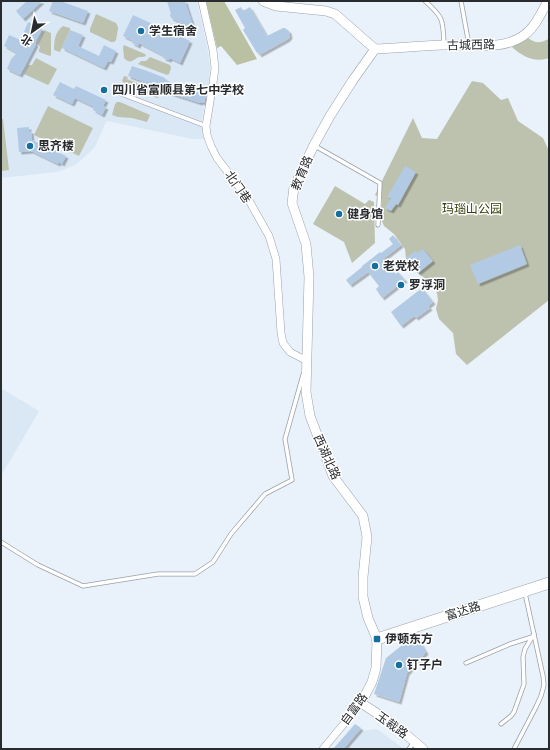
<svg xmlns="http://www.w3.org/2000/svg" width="550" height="750" viewBox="0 0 550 750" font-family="'Alegreya Sans','Noto Sans SC',sans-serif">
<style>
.built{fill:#dae8f6}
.green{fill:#bdc2af}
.forest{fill:#b9c1a2}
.building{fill:#b2cae3;filter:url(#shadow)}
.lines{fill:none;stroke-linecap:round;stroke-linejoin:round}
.service-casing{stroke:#9aa1a9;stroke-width:5}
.minor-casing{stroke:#9aa1a9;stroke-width:8}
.tertiary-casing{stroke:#9aa1a9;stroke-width:10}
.secondary-casing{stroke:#9aa1a9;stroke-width:12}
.service{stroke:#fff;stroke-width:3.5}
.minor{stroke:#fff;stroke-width:7}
.tertiary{stroke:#fff;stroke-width:9}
.secondary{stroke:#fff;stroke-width:11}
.poi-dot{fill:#156f9e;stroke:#fff;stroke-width:1.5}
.labels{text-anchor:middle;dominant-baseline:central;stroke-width:3;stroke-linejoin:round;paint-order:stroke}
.poi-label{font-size:12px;font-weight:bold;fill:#292c2f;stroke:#fff;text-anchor:start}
.street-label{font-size:12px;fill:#292c2f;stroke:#fff}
.park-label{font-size:12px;fill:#37400c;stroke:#fff}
</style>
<defs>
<filter id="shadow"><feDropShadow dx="2.5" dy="2.5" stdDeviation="0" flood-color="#0004"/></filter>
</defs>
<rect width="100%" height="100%" fill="#e9f2fa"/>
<g class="built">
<path d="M1,1H197L208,51L210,67L209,80L202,119V128L204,139H192L107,121L105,124L95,147L88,154L75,165L57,172L1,178Z"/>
<path d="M1,388L39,411L1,476Z"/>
<path d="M377,729L404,749H345L361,731Z"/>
</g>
<g class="green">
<path d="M96,14L116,23L118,27V29L116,40L114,42H111L90,32V29Z"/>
<path d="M63,26L70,28V30L60,52L54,50C54,40 55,32 63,26Z"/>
<path d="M44,30L51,33V55L50,56L39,52V50L40,47L38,44Z"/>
<path d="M528,38C537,44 539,43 549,39V58C535,63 523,57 512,47Z"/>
<path d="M124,45L145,54L146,56C144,57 141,57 139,57C132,60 131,65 124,58L123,47Z"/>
<path d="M150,57L170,65L171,68L169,74L167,75L138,64L141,61H146Z"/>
<path d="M36,58L57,69L49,84L48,85L24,74L28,65H32Z"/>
<path d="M124,76L128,77L127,79L160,92L158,98H157L124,83L122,81Z"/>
<path d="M472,81L483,83L501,100L508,98L518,121L543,138L549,151V300L467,365L456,354L453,333L439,319L436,309L438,300L437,293L427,280L418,273L406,259L405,249L394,234L384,226L381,219L382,199L375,195L413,118L422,138L437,139Z"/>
<path d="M117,102H120L150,115L147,122L132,118L118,117L112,115L115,104Z"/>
<path d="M48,106L93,128L79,156L34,135Z"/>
<path d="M1,119H3L9,170L1,171Z"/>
<path d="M335,186L365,204L369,200L374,202L375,243L352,263L344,242L313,224Z"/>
</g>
<path class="forest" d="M206,1H224L257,59L237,65L221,46L217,48Z"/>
<g class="building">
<path d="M27,1H42L23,19L16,11Z"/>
<path d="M53,1H60L88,11L83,23L49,11Z"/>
<path d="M167,1H185L194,29L171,18L170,15L171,14Z"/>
<path d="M241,7L243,11L250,7L267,36L283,28H285L289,31L290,36L288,39L259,55L258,52L257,53L243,30L245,28L235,10Z"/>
<path d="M133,15L190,41L180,63L170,58L169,60L163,58L164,56L139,43L138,46L132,43L133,41L123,36Z"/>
<path d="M28,22L42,29L35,43L36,44L20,75L7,69L11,59L17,53L4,46L9,35L23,41L24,32Z"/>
<path d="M70,30L83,35L78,46L99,56L104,45L116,51L111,62L108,61L104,68L62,48Z"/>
<path d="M132,66L150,72L165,78V80L206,95L204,103L200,102V103L169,93V91L128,76Z"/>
<path d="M60,82L74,89L76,86L106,100L103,106L106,107L102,115L93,110L94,107L75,98L72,104L53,95Z"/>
<path d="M29,127V131H31L32,140L66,156L62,164L59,162L58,164L31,151L19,152L17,128Z"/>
<path d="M405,166L416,172L398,205L396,204L391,211L385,208L391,198L387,197Z"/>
<path d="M393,235L401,245L383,259L395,274L398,272L405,280L382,298L376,289L379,286L368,272L350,285L346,280L362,267V266L380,252L381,253L393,244L389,239Z"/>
<path d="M520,245L527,264L478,284L470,265Z"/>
<path d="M423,249L433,261L418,273L406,258L415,251L417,253Z"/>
<path d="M422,288L433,302L428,306L430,308L416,318L414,316L401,326L391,312Z"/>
<path d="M418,638L426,652L407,673L399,702L374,694L386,658L401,646Z"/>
<path d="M355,724L361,728L343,749H333Z"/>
</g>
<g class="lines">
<g class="service-casing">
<g id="service">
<path d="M425,1C444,18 443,20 444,45"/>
<path d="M461,1L469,45"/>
<path d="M119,93L206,126"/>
<path d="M315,146L380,183L378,225"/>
<path d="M1,542L38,565L83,586L158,574H195L213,562L231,534L265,494L292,480L285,439L303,375"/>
<path d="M466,663L510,644L532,637"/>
<path d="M501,724L511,716L514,712L524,684L523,657L525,649L534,634"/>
<path d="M409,749L414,742"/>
<path d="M514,749L536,707L541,696L544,685L543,676L525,593"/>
</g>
</g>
<g class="minor-casing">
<g id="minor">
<path d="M202,1L213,50L215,68L213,83L206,126L207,135L211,146L217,158L247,197L269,236L276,259L281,333L283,343L290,352L307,361"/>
<path d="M323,749L361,703"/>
</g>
</g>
<g class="tertiary-casing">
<g id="tertiary">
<path d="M263,1L276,6L326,11L335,14L375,49"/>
<path d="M375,49L353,80L330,116L314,145L294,187L292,203L306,244L309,277L306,392L310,416L333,476L363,516L367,537L363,577V597L368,618L377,639L376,668L372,682L361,703L395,725L423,749"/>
<path d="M375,49C397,48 420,46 442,45C468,44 501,51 523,36C535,28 541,13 548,1"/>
</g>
</g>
<g class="secondary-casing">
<path id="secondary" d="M377,639L549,583"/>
</g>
<use href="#service" class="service"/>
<use href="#minor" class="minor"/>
<use href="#tertiary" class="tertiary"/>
<use href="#secondary" class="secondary"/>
</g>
<g class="poi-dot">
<circle cx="141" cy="31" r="4"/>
<circle cx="104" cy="90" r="4"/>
<circle cx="30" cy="146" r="4"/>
<circle cx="339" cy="214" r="4"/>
<circle cx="375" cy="266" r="4"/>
<circle cx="401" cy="285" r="4"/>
<rect x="373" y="635" width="8" height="8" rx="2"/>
<circle cx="399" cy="665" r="4"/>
</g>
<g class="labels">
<g class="poi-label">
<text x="149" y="31">学生宿舍</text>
<text x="112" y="90">四川省富顺县第七中学校</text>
<text x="38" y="146">思齐楼</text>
<text x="347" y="214">健身馆</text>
<text x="383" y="266">老党校</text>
<text x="409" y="285">罗浮洞</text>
<text x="385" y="639">伊顿东方</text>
<text x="407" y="665">钉子户</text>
</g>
<g class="street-label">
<text transform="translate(471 45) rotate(-1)">古城西路</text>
<text transform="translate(302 173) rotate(-67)">教育路</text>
<text transform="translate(238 187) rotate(55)">北门巷</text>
<text transform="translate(327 457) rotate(66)">西湖北路</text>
<text transform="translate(463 611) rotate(-18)">富达路</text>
<text transform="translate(354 709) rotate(-54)">自富路</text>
<text transform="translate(392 725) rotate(36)">玉裁路</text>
</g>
<g class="park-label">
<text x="472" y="209">玛瑙山公园</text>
</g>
</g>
<rect width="550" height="750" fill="none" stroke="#292c2f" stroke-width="4"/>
<g transform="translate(32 32) rotate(213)" stroke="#ffffff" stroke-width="3" paint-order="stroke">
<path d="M0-3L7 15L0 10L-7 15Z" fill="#292c2f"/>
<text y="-6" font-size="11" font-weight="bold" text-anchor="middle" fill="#292c2f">北</text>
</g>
</svg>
